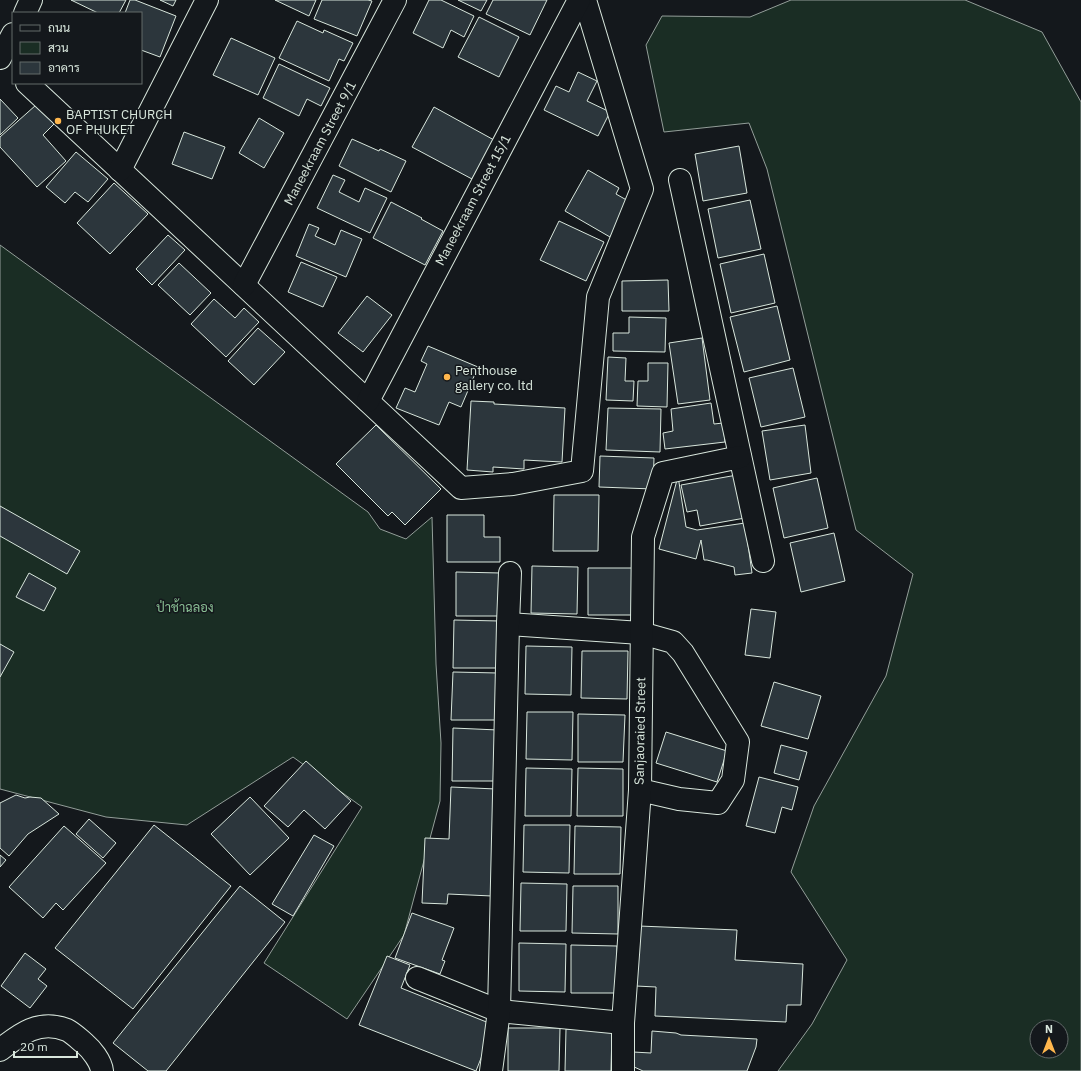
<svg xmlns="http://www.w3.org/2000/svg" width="1081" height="1071" viewBox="0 0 1081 1071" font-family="'IBM Plex Sans',Sarabun,sans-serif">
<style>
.green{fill:#1a2d24;stroke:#939e99;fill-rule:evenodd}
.building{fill:#2c363c;stroke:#d8e6dc}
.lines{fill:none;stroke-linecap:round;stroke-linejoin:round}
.minor-casing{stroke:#d8e6dc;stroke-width:24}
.minor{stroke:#14181c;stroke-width:22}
.poi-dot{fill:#ffb74d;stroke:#14181c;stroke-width:1.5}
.labels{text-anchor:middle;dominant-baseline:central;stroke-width:3;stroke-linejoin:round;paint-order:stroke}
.poi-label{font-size:13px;fill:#d8e6dc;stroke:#14181c;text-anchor:start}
.street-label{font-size:13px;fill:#d8e6dc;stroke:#14181c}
.park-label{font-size:13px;fill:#8ac095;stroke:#14181c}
</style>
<rect width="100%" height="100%" fill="#14181c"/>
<g class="green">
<path d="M791,0H965L1042,32L1081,102V1071H778L812,1024L847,960L791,872L814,806L886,676L913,574L856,530L767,169L749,123L664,132L646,45L662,16L750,17ZM1037,1027H1061V1051H1037Z"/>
<path d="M0,245L368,512L380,529L406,539L432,517L436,664L441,743L440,801L404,935L347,1019L264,963L362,807L293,757L187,825L106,817L0,789Z"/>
</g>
<g class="building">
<path d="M71,0H126L119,13H98Z"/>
<path d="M130,0H135L176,16L160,57L141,50V13H125Z"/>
<path d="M160,0H176L173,6Z"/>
<path d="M275,0H316L309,16Z"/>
<path d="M322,0H368L372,1L357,36L314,19Z"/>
<path d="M429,0H441L474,16L464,37L451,30L443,48L413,33Z"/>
<path d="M458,0H487L481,11Z"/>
<path d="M493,0H547L530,35L486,14Z"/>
<path d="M479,17L519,37L499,77L458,57Z"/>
<path d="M297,21L323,33L324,30L353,43L344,61L339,59L329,81L279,58Z"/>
<path d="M231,38L275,58L258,95L213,75Z"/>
<path d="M279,64L330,88L321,106L307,99L299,116L263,98Z"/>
<path d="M578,72L597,81L587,101L610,112L598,136L544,110L556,86L569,92Z"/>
<path d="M0,99L18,118L0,135Z"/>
<path d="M36,105L54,124L43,135L66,161L37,187L0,147V137Z"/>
<path d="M434,107L494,140L472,179L412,147Z"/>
<path d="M259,118L284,133L264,168L239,153Z"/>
<path d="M184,132L225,147L212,179L172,164Z"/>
<path d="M352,139L379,151L380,149L406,161L391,192L339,166Z"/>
<path d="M739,146L747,193L703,201L695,154Z"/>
<path d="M76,152L108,179L88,202L75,192L65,203L46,187Z"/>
<path d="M588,170L619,188L616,194L630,202L610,237L565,211Z"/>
<path d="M333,175L345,180L339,192L359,202L365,188L387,198L370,233L317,208Z"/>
<path d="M114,183L148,214L110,254L77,223Z"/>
<path d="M750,200L761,249L718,258L708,209Z"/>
<path d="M391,202L422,218L421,219L443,231L425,265L373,238Z"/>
<path d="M559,221L604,242L586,281L540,260Z"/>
<path d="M309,224L319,228L315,236L335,245L341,230L362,239L346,277L296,256Z"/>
<path d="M168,235L185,250L152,285L136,269Z"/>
<path d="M764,254L775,303L731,313L720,264Z"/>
<path d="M301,262L337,277L323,307L288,292Z"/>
<path d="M179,263L211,293L190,315L158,285Z"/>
<path d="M668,280L669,311H622V281Z"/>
<path d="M367,296L392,315L363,352L338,333Z"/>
<path d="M214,299L235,318L244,308L259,322L226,357L191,324Z"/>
<path d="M777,306L790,360L744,372L730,317Z"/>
<path d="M629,317L666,318L665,352L613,351V333H629Z"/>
<path d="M258,328L285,352L254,385L228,361Z"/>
<path d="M702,338L710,400L678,404L669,343Z"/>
<path d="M428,346L478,367L461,407L449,402L439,425L396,408L405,388L415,392L427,364L421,361Z"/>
<path d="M608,357L626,358L625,381H634L633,401L606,400Z"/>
<path d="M648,363H668L667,407L637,406L638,381H648Z"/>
<path d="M793,368L805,417L761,427L749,378Z"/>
<path d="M471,401L494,402V404L565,408L562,462L524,460V469L493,467V472L467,470Z"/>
<path d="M711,403L714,424L723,423L725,442L665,449L663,433L673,431L671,409Z"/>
<path d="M608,408L661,409L660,452L606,450Z"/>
<path d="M376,425L441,489L405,525L392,512L388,516L336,464Z"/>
<path d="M805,425L811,473L770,480L762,431Z"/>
<path d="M600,456L654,458L653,489L599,487Z"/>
<path d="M737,475L745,518L700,526L697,510L687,512L681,485Z"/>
<path d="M678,476L686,527L697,530L745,523L752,573L735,575L734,567L707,560H704L701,540L696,559L659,549Z"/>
<path d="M817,478L828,528L784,538L773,488Z"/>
<path d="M554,495H599L598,551H553Z"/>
<path d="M0,506L80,551L67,574L0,536Z"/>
<path d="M447,515H484V537H500V562H447Z"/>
<path d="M834,533L845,581L801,592L790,543Z"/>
<path d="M532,566L578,567L577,614L531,613Z"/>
<path d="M588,568H634L633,615H588Z"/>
<path d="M456,572L501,573V616H456Z"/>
<path d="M29,573L56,588L44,611L16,597Z"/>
<path d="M751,609L776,612L770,658L745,655Z"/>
<path d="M454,620L500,621L499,668H453Z"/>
<path d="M0,644L14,652L0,677Z"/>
<path d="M526,646L572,647L571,695L525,694Z"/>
<path d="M582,651H628L627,699L581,698Z"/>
<path d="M453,672L498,673V720H451Z"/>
<path d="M774,682L821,696L808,739L761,726Z"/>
<path d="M527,712H573L572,760L526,759Z"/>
<path d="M578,714L625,715L623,762H578Z"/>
<path d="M453,728L498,730L497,781H452Z"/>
<path d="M666,732L727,751L717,782L656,763Z"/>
<path d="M781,745L807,752L799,780L774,773Z"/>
<path d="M306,761L351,801L325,829L304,810L288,827L264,806Z"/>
<path d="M526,768L572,769L571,816H525Z"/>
<path d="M578,768L623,769V816H577Z"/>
<path d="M759,777L798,787L792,810L782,807L775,833L746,826Z"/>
<path d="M451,787L496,789L492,896L448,894L447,904L422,903L425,838L449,839Z"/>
<path d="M16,795L25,798L30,797L41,798L59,814L28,834L9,856L0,848V803Z"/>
<path d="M250,797L289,838L250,875L211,834Z"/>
<path d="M89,819L116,843L103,858L76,834Z"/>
<path d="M154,825L231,886L133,1009L55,948Z"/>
<path d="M524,825H570L569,873L523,872Z"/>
<path d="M64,826L106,863L63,910L56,903L43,918L9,887Z"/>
<path d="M575,826L621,827L620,874H574Z"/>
<path d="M314,835L334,846L293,916L272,904Z"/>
<path d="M0,855L6,860L0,867Z"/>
<path d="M521,883L567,884L566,931H520Z"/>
<path d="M240,886L285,922L166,1071H148L113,1043Z"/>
<path d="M573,886H618V934L572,933Z"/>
<path d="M412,913L454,928L442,960L445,961L440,974L395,958Z"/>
<path d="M639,926L737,930L735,960L803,964L801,1005H787L786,1022L655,1016L656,987L636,986Z"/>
<path d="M519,943L566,944L565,992L519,991Z"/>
<path d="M571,945L617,946V993H571Z"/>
<path d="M25,953L46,969L38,979L47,986L30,1008L1,986Z"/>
<path d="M387,956L410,965L401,988L494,1025L476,1071L359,1025Z"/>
<path d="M508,1028H560L559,1071H508Z"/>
<path d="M566,1029L612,1030L611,1071H565Z"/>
<path d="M652,1031L676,1033L681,1035L757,1039L756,1047L747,1071H643L632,1066L633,1052L651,1053Z"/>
</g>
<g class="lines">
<g class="minor-casing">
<g id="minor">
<path d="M25,13L31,0"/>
<path d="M0,58L13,34"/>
<path d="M27,83L461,488L513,484L582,471L598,297L642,189L585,0"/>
<path d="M120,170L207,0"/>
<path d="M680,180L763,561"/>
<path d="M244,285L395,0"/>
<path d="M368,401L579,0"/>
<path d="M508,624L641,633L673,642L683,653L738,742L733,780L718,803L679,799L640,790"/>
<path d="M417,978L499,1011L623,1023"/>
<path d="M0,1050C20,1034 39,1019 67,1030C73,1033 79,1039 84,1043C91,1049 101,1061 102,1071"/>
<path d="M491,1071L499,1011L508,624L510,573"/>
<path d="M623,1071V1023L640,790L643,537L663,473L740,457"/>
</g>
</g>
<use href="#minor" class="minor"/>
</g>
<g class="poi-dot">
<circle cx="58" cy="121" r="4"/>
<circle cx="447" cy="377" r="4"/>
</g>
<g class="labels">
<g class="poi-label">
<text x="66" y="114">BAPTIST CHURCH<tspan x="66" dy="15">OF PHUKET</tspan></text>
<text x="455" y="370">Penthouse<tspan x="455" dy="15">gallery co. ltd</tspan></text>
</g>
<g class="street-label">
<text transform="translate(320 143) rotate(-62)">Maneekraam Street 9/1</text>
<text transform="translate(473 200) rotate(-62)">Maneekraam Street 15/1</text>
<text transform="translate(640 731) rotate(-89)">Sanjaoraied Street</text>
</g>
<g class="park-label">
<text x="185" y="607">ป่าช้าฉลอง</text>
</g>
</g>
<rect x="12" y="12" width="130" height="72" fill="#14181c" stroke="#626a69"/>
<rect x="20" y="25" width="20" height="6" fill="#14181c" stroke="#626a69"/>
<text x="48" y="32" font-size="12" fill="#d8e6dc">ถนน</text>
<rect x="20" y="42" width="20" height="12" fill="#1a2d24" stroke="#626a69"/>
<text x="48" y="52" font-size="12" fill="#d8e6dc">สวน</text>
<rect x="20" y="62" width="20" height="12" fill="#2c363c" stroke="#626a69"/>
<text x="48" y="72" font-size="12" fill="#d8e6dc">อาคาร</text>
<g transform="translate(1049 1039)"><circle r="19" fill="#14181c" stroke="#626a69"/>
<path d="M0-3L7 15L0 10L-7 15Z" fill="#ffb74d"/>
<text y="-6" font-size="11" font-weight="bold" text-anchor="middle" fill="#d8e6dc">N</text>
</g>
<path d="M14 1051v6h63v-6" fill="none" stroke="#d8e6dc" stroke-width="2"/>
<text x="20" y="1051" font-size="12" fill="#d8e6dc" stroke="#14181c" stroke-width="3" paint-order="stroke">20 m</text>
</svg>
